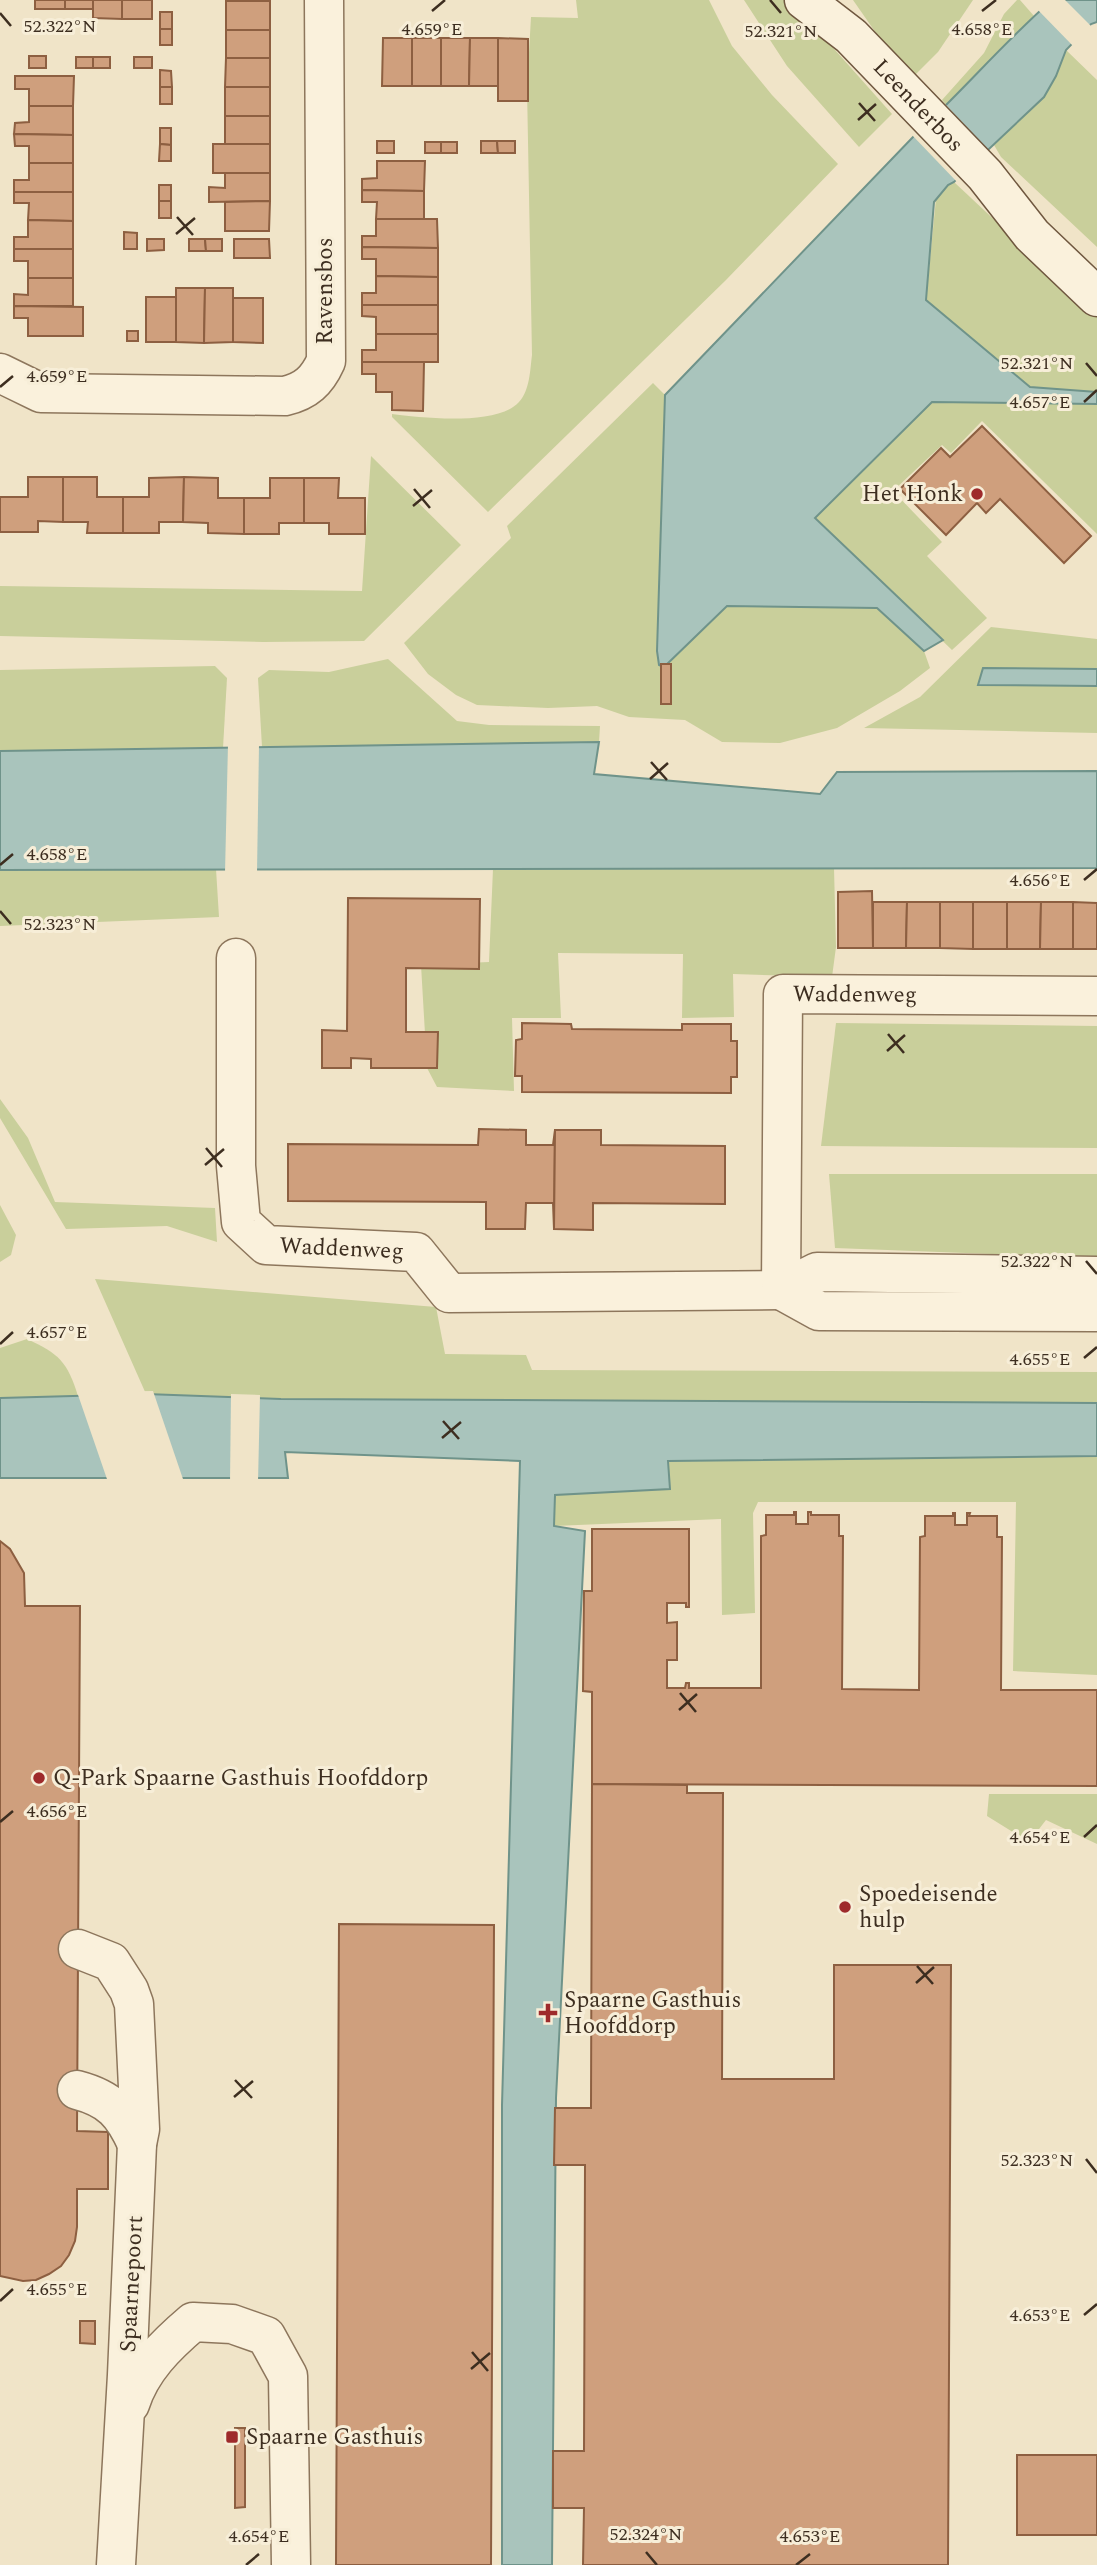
<svg xmlns="http://www.w3.org/2000/svg" width="1097" height="2565" viewBox="0 0 1097 2565" font-family="Spectral,serif">
<style>
.green{fill:#c9cf9b}
.water{fill:#a9c4bc;stroke:#6f938a;stroke-width:2}
.pier{fill:#f0e4c8}
.building{fill:#cf9f7d;stroke:#8d5f41;stroke-width:2}
.lines{fill:none;stroke-linecap:round;stroke-linejoin:round}
.street-casing{stroke:#8d765c;stroke-width:41}
.secondary-casing{stroke:#6f573f;stroke-width:41}
.street{stroke:#faf1dc;stroke-width:38}
.secondary{stroke:#faf1dc;stroke-width:38}
.ticks{fill:none;stroke:#3d2e20;stroke-width:2.5}
.poi-dot{fill:#9e2a2b;stroke:#f7eed8;stroke-width:2.5}
.labels{text-anchor:middle;dominant-baseline:central;stroke-width:6;stroke-linejoin:round;paint-order:stroke}
.street-label{font-size:23px;fill:#3d2e20;stroke:#f7eed8}
.poi-label{font-size:23px;fill:#3d2e20;stroke:#f7eed8;text-anchor:start}
.ticks-label{font-size:18px;text-anchor:middle;fill:#3d2e20;stroke:#f7eed8;stroke-width:6;stroke-linejoin:round;paint-order:stroke}
</style>
<rect width="100%" height="100%" fill="#f0e4c8"/>
<g class="green">
<path d="M576,0H709L732,46L772,95L838,164L726,280L488,512L392,417V414C422,418 498,426 519,402C530,390 530,370 532,355L527,88L531,17L578,18Z"/>
<path d="M744,0H798L811,23L892,114L859,147L787,66Z"/>
<path d="M853,0H973L938,52L912,78L892,56Z"/>
<path d="M1017,0H1020L1034,16L947,106L942,100L984,53L1004,14Z"/>
<path d="M1066,50L1097,80V247L1001,157L994,145L1014,126L1056,76Z"/>
<path d="M954,182L1097,316V392L1030,387L926,300L936,199L948,185Z"/>
<path d="M653,383L665,395L657,651L664,666L726,606L877,608L924,651L930,668L900,691L837,728L780,743L722,742L685,720L629,717L597,706L548,708L477,705L456,695L428,674L404,643L511,538L507,526Z"/>
<path d="M932,402L1097,404V534L982,421L951,453L942,445L893,491L942,542L927,556L987,618L952,650L815,518Z"/>
<path d="M371,456L461,545L364,641L263,642L0,636V586L362,591Z"/>
<path d="M991,627L1097,639V669L984,668L978,685L1097,686V733L864,728L920,697Z"/>
<path d="M388,659L457,721L489,725L600,726L599,742L262,747L258,678L269,670L329,672Z"/>
<path d="M215,666L227,678L223,748L0,751V670Z"/>
<path d="M834,868L836,947L832,977L733,974L734,1017L682,1018L683,954L558,953L561,1018H512L514,1091L437,1087L427,1068L421,965L489,962L493,869Z"/>
<path d="M216,869L219,917L0,926V870Z"/>
<path d="M836,1023L1097,1026V1148L821,1146Z"/>
<path d="M0,1099L28,1138L55,1202L215,1208L217,1242L167,1226L66,1229L0,1118Z"/>
<path d="M829,1174H1097V1258L835,1248Z"/>
<path d="M0,1205L16,1235L11,1255L0,1262Z"/>
<path d="M95,1279L436,1307L445,1354L526,1355L532,1370L1097,1372V1403L281,1399L146,1394Z"/>
<path d="M27,1339C59,1354 67,1361 78,1396L0,1398V1348Z"/>
<path d="M1097,1456V1675L1013,1671L1016,1502H758L753,1513L755,1613L722,1615L721,1519L554,1526L555,1495L670,1489L668,1461Z"/>
<path d="M989,1794H1097V1844L1046,1820L1029,1842L987,1816Z"/>
</g>
<g class="water">
<path d="M1052,0H1097V22L1091,24L1066,50L1056,76L1044,97L954,182L948,185L934,202L926,300L1030,387L1097,392V404L932,402L815,518L943,640L924,651L877,608L727,606L664,667L659,665L657,651L665,395L913,137C961,93 1003,43 1052,0Z"/>
<path d="M983,668L1097,669V686L978,685Z"/>
<path d="M599,742L594,774L820,794L837,772L1097,771V868L0,870V751Z"/>
<path d="M146,1394L281,1399L1097,1403V1456L668,1461L670,1489L555,1495L554,1526L585,1531L556,2098L552,2565H502V2105L520,1461L285,1452L288,1478H0V1398Z"/>
</g>
<g class="pier">
<path d="M1047,0H1065L1092,27L1074,47L1037,9Z"/>
<path d="M945,104L991,153L958,183L911,134Z"/>
<path d="M228,744H259L257,873H225Z"/>
<path d="M153,1391L184,1482H108L77,1392Z"/>
<path d="M231,1394L260,1395L258,1482H230Z"/>
</g>
<g class="building">
<rect x="35" y="0" width="30" height="9"/>
<rect x="65" y="0" width="28" height="9"/>
<path d="M93,0H122V19L93,18Z"/>
<rect x="122" y="0" width="30" height="19"/>
<rect x="226" y="1" width="44" height="29"/>
<rect x="160" y="12" width="12" height="17"/>
<rect x="160" y="29" width="12" height="16"/>
<rect x="226" y="30" width="44" height="28"/>
<path d="M383,38H412V86H382Z"/>
<rect x="412" y="38" width="29" height="48"/>
<path d="M441,38H470L469,86H441Z"/>
<path d="M470,38H498V86H469Z"/>
<path d="M498,38L528,39V101H498Z"/>
<rect x="29" y="56" width="17" height="12"/>
<rect x="76" y="57" width="17" height="11"/>
<rect x="93" y="57" width="17" height="11"/>
<rect x="134" y="57" width="18" height="11"/>
<path d="M226,58H270V87H225Z"/>
<path d="M160,70L171,71L172,87H160Z"/>
<path d="M15,76H74L73,106H29V89H15Z"/>
<rect x="160" y="87" width="12" height="17"/>
<rect x="225" y="87" width="45" height="29"/>
<path d="M29,106H73V135L14,134L15,123L29,122Z"/>
<rect x="225" y="116" width="45" height="28"/>
<path d="M160,128H171V145L160,144Z"/>
<path d="M14,134L73,135V163H29V146H15Z"/>
<rect x="377" y="141" width="17" height="12"/>
<path d="M481,141H497L498,153H481Z"/>
<path d="M497,141H515V153H498Z"/>
<rect x="425" y="142" width="16" height="11"/>
<rect x="441" y="142" width="16" height="11"/>
<path d="M160,144L171,145V161H159Z"/>
<rect x="213" y="144" width="57" height="29"/>
<path d="M377,161H425L424,191L362,190V179L377,178Z"/>
<path d="M29,163H73V192H14V180H29Z"/>
<path d="M225,173H270V201L209,202V187L225,188Z"/>
<rect x="159" y="185" width="12" height="16"/>
<path d="M362,190L424,191V220L376,219L377,202H362Z"/>
<path d="M14,192H73V221L28,220L29,203H14Z"/>
<rect x="159" y="201" width="12" height="17"/>
<path d="M270,201L269,231H225V202Z"/>
<path d="M376,219H437L438,248L362,247V236H376Z"/>
<path d="M28,220L73,221V249H14V237H28Z"/>
<path d="M124,232L137,233V249H124Z"/>
<path d="M147,239H164V250L147,251Z"/>
<path d="M189,239H205L206,251H189Z"/>
<path d="M205,239H222V251H206Z"/>
<path d="M234,239H269L270,258H234Z"/>
<path d="M362,247L438,248V277L376,276V259H362Z"/>
<path d="M14,249H73V278H28V261H14Z"/>
<path d="M376,276L438,277V305H362V293H376Z"/>
<path d="M28,278H73V306H14V294L28,295Z"/>
<path d="M176,288H205L204,343L176,342Z"/>
<path d="M205,288H233V342L204,343Z"/>
<rect x="146" y="297" width="30" height="45"/>
<path d="M233,298H263V343L233,342Z"/>
<path d="M362,305H438V334H376V317L362,316Z"/>
<path d="M14,306L83,307V336H28V318H14Z"/>
<rect x="127" y="331" width="11" height="10"/>
<path d="M376,334H438V362H362V350H376Z"/>
<path d="M362,362H424L423,411L392,410V392H376V374H362Z"/>
<path d="M982,426L1091,536L1064,563L1000,499L986,513L977,503L946,535L900,489L941,448L950,457Z"/>
<path d="M28,477H63V522L38,521V532H0V497H28Z"/>
<path d="M63,477H97V497H123V533H87L88,522H63Z"/>
<path d="M184,477L183,522H159V533H123V497H149V478Z"/>
<path d="M184,477L218,478V498H244V534L208,533V523L183,522Z"/>
<path d="M270,478H304V523H279V534H244V498H270Z"/>
<path d="M304,478H339L338,498H365V534H329V523H304Z"/>
<rect x="661" y="664" width="10" height="40"/>
<path d="M872,891L873,948H838V892Z"/>
<path d="M348,898L480,899L479,969L406,968V1032H438L437,1068H371V1059L351,1058V1068H322V1030L347,1031Z"/>
<path d="M873,902H907L906,948H873Z"/>
<path d="M907,902H940V948H906Z"/>
<path d="M940,902H973V949L940,948Z"/>
<rect x="973" y="902" width="34" height="47"/>
<path d="M1007,902H1041L1040,949H1007Z"/>
<path d="M1041,902H1073V949H1040Z"/>
<path d="M1073,902L1097,903V949H1073Z"/>
<path d="M522,1023L571,1024L572,1029L682,1030V1024H731V1041H737V1077H731V1093L522,1092V1076H515L516,1040L522,1039Z"/>
<path d="M479,1129L526,1130V1145H553L555,1130L554,1229L553,1203H526L525,1229H486V1202L288,1201V1144L478,1145Z"/>
<path d="M555,1130H601V1145L725,1146V1204L593,1203V1230L554,1229Z"/>
<path d="M794,1512H796V1524H808V1512H811V1515H839V1536H843L842,1689L919,1690L920,1537L925,1536V1516H953V1513H955V1525H967V1513H970L969,1516H997V1537H1002L1001,1690H1097V1786L592,1784V1692L583,1691L584,1591H592V1529H689V1607H686V1603H667V1623L677,1622V1660H667V1688H685L686,1683H689V1688H761V1536L766,1535V1515H794Z"/>
<path d="M0,1541L10,1549L24,1573L25,1606H80L77,2131L108,2132V2189H77V2227L75,2241L69,2255L61,2266L49,2274L36,2280L23,2281L0,2276Z"/>
<path d="M592,1784L687,1785V1793H723L722,2079H834V1965H951L948,2565H583L584,2508H553V2451H584L585,2165H554L555,2108H591Z"/>
<path d="M339,1924L494,1925L491,2565H336Z"/>
<path d="M80,2321H95V2344L80,2343Z"/>
<path d="M235,2428H245V2507L235,2508Z"/>
<rect x="1017" y="2455" width="80" height="80"/>
</g>
<g class="lines">
<g class="street-casing">
<g id="street">
<path d="M0,373L41,393L285,396C306,391 317,381 326,361L324,0"/>
<path id="s1" d="M236,958V1166L241,1222L266,1245L416,1252L449,1293L781,1290L817,1272L1097,1276"/>
<path id="s2" d="M781,1290L783,994L1097,996"/>
<path d="M781,1290L819,1311L1097,1312"/>
<path d="M78,1949L111,1962L129,1990L134,2004L140,2129L137,2144L127,2375L116,2565"/>
<path d="M77,2090C111,2099 123,2113 137,2144"/>
<path d="M130,2404C141,2369 166,2345 193,2322L232,2324L266,2336L288,2376L291,2565"/>
</g>
</g>
<g class="secondary-casing">
<g id="secondary">
<path id="s3" d="M804,0L851,36L985,175L1032,235L1097,297"/>
</g>
</g>
<use href="#street" class="street"/>
<use href="#secondary" class="secondary"/>
</g>
<path class="ticks" d="M770,0L781,13M432,11L445,0M982,11L996,0M0,13L11,26M859,103L875,121M858,120L876,104M177,217L193,235M176,234L195,218M1086,363L1097,376M0,387L13,376M1084,402L1097,390M414,489L430,508M413,506L432,490M651,762L667,780M650,779L668,763M0,865L13,854M1084,880L1097,869M0,911L11,924M888,1034L904,1053M887,1051L905,1035M206,1148L222,1167M205,1165L224,1149M1086,1261L1097,1274M0,1344L13,1332M1084,1358L1097,1347M443,1421L459,1439M442,1438L461,1422M680,1693L696,1712M679,1710L697,1694M0,1822L13,1811M1084,1837L1097,1825M917,1966L933,1984M916,1983L934,1967M235,2080L252,2098M234,2097L253,2081M1086,2159L1097,2173M0,2301L13,2289M1084,2315L1097,2304M472,2352L488,2371M471,2369L490,2353M646,2552L657,2565M246,2565L259,2554M796,2565L810,2554"/>
<g class="poi-dot">
<circle cx="977" cy="494" r="7"/>
<circle cx="39" cy="1778" r="7"/>
<circle cx="845" cy="1907" r="7"/>
<path d="M544.5 2002.5h7v7h7v7h-7v7h-7v-7h-7v-7h7z"/>
<rect x="225" y="2430" width="14" height="14" rx="3.5"/>
</g>
<g class="labels">
<g class="street-label">
<text stroke="none"><textPath href="#s3" startOffset="156">Leenderbos</textPath></text>
<text transform="translate(325 291) rotate(-90)">Ravensbos</text>
<text stroke="none"><textPath href="#s2" startOffset="368">Waddenweg</textPath></text>
<text stroke="none"><textPath href="#s1" startOffset="374">Waddenweg</textPath></text>
<text transform="translate(132 2284) rotate(-87)">Spaarnepoort</text>
</g>
<g class="poi-label">
<text x="963" y="494" text-anchor="end">Het Honk</text>
<text x="53" y="1778">Q-Park Spaarne Gasthuis Hoofddorp</text>
<text x="859" y="1894">Spoedeisende<tspan x="859" dy="26">hulp</tspan></text>
<text x="564" y="2000">Spaarne Gasthuis<tspan x="564" dy="26">Hoofddorp</tspan></text>
<text x="246" y="2437">Spaarne Gasthuis</text>
</g>
</g>
<g class="ticks-label">
<text x="60" y="32">52.322°N</text>
<text x="432" y="35">4.659°E</text>
<text x="982" y="35">4.658°E</text>
<text x="781" y="37">52.321°N</text>
<text x="1037" y="369">52.321°N</text>
<text x="57" y="382">4.659°E</text>
<text x="1040" y="408">4.657°E</text>
<text x="57" y="860">4.658°E</text>
<text x="1040" y="886">4.656°E</text>
<text x="60" y="930">52.323°N</text>
<text x="1037" y="1267">52.322°N</text>
<text x="57" y="1338">4.657°E</text>
<text x="1040" y="1365">4.655°E</text>
<text x="57" y="1817">4.656°E</text>
<text x="1040" y="1843">4.654°E</text>
<text x="1037" y="2166">52.323°N</text>
<text x="57" y="2295">4.655°E</text>
<text x="1040" y="2321">4.653°E</text>
<text x="646" y="2540">52.324°N</text>
<text x="259" y="2542">4.654°E</text>
<text x="810" y="2542">4.653°E</text>
</g>
</svg>
